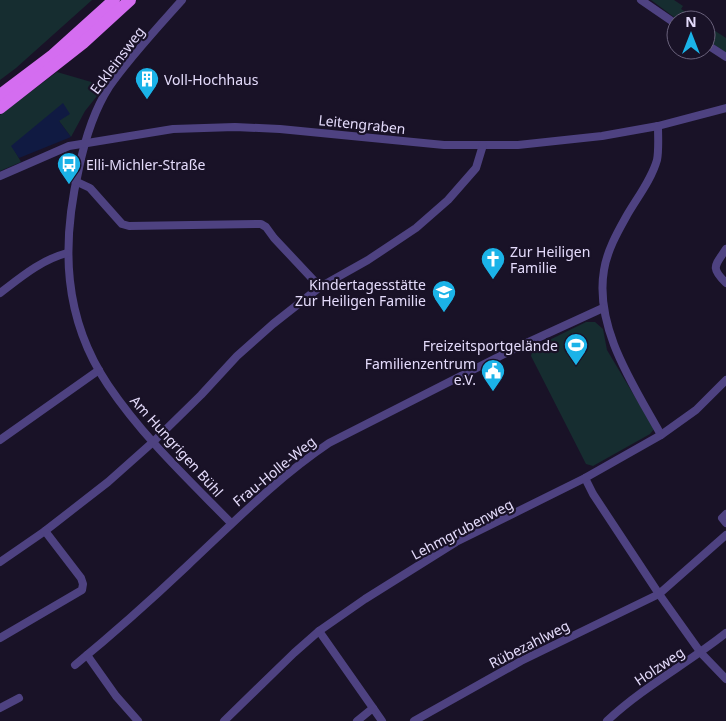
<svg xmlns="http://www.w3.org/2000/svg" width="726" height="721" viewBox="0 0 726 721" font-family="'Noto Sans',sans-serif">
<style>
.green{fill:#162d30}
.water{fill:#101a42}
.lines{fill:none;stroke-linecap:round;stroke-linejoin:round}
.street{stroke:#4e4281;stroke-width:8}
.primary{stroke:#d46df0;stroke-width:12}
.labels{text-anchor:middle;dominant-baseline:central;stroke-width:4.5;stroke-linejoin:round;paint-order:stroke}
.street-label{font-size:14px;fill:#e4dbfb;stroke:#191227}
.poi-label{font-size:14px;fill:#e4dbfb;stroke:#191227;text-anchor:start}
</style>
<rect width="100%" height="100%" fill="#191227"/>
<g class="green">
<path d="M0,0H92L16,68L0,80Z"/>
<path d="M651,0H674L683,6L681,9L698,20H678Z"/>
<path d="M706,25L726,38V53L706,39Z"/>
<path d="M57,72L105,86L85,111L71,137L59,121L12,146L21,162L0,171V115Z"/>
<path d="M586,322H595L603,329L607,350L654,429L650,434L593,466L586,464L531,356L533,348Z"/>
</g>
<path class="water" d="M63,103L70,114L59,121L71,137L19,158L11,146Z"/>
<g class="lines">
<g class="street">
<path d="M182,0C158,27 129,58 109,87C93,112 85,139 79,168C61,245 63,318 108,385C143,437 188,479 231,523"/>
<path d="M641,0L676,24"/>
<path d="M706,44L726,57"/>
<path d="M658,126C658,137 659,150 657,160C651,181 636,199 626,217C617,233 607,251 604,270C594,328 634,386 661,435"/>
<path d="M0,176L69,146L173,129L235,127L280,129L444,145H518L602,136L658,126L726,108"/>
<path d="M75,181L90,188L122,224L129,226L261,224L266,227L274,238L320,287"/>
<path d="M726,249C715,266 710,267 726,283"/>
<path d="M0,293C21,277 41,260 67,253"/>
<path d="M0,440L99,370"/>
<path d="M585,478L593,494L659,594L701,653L726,679"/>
<path d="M726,514L722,518L726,523"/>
<path d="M0,562L45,531L108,482L153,442L201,395L237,356L273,324L320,287L368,260L416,228L448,200L476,168L483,145"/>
<path d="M319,631L373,708"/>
<path d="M0,638L82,590L83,584L81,578L45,531"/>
<path d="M87,655L116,696L138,721"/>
<path d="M75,665C114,633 151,600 187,566C233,523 277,478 329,443L520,346L603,308"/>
<path d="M0,708L19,698"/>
<path d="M224,721L294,653L319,631L365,599L456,542L585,478L661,435L696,410L726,380"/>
<path d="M357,721L373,708L382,721"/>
<path d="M414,721L521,661L659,594L726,535"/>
<path d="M607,721C643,687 687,664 726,633"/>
</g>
<g class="primary">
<path d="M0,95L53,55L114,0"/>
<path d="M0,108L83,43L130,0"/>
</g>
</g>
<defs>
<g id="building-pin" transform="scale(1.25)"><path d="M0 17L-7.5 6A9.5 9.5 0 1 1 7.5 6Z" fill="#1bb3e8" stroke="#191227"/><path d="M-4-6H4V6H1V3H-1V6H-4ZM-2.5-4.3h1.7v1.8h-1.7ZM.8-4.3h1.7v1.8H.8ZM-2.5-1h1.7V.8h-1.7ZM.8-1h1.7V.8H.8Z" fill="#fff"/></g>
<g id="bus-pin" transform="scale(1.25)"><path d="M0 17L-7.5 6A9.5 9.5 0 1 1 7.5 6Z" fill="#1bb3e8" stroke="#191227"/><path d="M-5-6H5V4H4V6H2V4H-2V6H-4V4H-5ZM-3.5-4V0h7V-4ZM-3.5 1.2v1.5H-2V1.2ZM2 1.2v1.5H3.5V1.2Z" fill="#fff"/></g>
<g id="church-pin" transform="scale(1.25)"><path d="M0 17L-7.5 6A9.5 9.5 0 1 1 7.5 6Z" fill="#1bb3e8" stroke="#191227"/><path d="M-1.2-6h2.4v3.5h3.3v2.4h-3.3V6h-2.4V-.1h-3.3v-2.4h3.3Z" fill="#fff"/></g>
<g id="school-pin" transform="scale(1.25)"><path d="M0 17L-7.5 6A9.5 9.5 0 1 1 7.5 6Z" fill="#1bb3e8" stroke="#191227"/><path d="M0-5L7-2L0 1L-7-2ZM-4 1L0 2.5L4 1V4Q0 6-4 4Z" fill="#fff"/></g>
<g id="stadium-pin" transform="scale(1.25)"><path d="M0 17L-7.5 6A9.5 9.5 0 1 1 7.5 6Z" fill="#1bb3e8" stroke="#191227"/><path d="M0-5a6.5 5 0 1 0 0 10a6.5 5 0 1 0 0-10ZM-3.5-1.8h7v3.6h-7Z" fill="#fff"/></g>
<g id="civic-pin" transform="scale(1.25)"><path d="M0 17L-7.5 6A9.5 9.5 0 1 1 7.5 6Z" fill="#1bb3e8" stroke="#191227"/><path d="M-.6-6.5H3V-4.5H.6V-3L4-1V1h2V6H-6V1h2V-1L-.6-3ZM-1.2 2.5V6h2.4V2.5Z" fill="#fff"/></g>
</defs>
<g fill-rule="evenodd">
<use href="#building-pin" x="147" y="79"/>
<use href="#bus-pin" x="69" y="164"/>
<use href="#church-pin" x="493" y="259"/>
<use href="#school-pin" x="444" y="292"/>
<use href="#stadium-pin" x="576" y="345"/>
<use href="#civic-pin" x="493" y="371"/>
</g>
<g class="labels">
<g class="street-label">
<text transform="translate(117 60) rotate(-53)">Eckleinsweg</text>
<text transform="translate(362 124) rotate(6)">Leitengraben</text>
<text transform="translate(177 446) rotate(48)">Am Hungrigen Bühl</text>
<text transform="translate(274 471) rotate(-39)">Frau-Holle-Weg</text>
<text transform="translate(462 529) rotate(-28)">Lehmgrubenweg</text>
<text transform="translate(529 644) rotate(-27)">Rübezahlweg</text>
<text transform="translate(659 666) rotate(-34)">Holzweg</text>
</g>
<g class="poi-label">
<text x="164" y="79">Voll-Hochhaus</text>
<text x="86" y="164">Elli-Michler-Straße</text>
<text x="510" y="251">Zur Heiligen<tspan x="510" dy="16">Familie</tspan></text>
<text x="426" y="284" text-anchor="end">Kindertagesstätte<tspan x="426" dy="16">Zur Heiligen Familie</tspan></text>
<text x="558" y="345" text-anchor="end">Freizeitsportgelände</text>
<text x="476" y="363" text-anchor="end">Familienzentrum<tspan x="476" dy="16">e.V.</tspan></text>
</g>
</g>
<g transform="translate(691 35)"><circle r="24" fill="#191227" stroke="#6a627c"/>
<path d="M0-4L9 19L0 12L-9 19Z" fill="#1bb3e8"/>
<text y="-8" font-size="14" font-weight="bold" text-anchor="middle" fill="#e4dbfb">N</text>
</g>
</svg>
